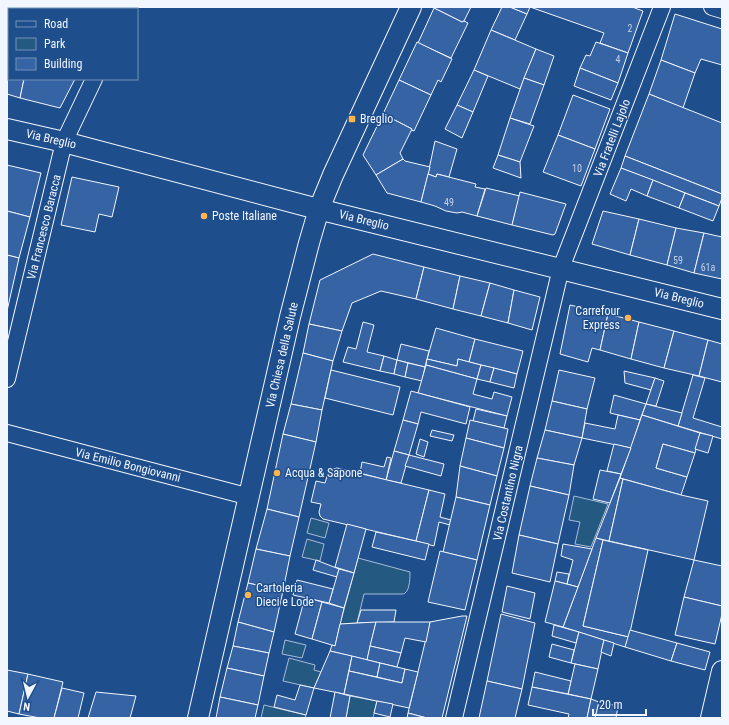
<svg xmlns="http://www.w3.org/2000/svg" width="729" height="725" viewBox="0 0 729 725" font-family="'Roboto Condensed',sans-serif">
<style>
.green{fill:#245a82;stroke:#a8bbd7}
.building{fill:#3563a3;stroke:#f2f6ff}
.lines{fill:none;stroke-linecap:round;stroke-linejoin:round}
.minor-casing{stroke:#f2f6ff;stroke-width:18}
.tertiary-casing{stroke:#f2f6ff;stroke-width:22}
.minor{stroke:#1f4e8c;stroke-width:16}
.tertiary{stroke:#1f4e8c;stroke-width:20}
.poi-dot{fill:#ffb74d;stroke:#1f4e8c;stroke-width:1.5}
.labels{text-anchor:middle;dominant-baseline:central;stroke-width:3;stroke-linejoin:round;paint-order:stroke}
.number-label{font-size:10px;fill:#c3d1e8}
.poi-label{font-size:12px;fill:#f2f6ff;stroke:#1f4e8c;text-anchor:start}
.street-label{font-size:12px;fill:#f2f6ff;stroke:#1f4e8c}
</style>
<rect width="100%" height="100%" fill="#1f4e8c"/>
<g class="green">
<path d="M574,496L608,504L591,547L575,544L580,522L569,520Z"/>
<path d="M311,518L329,523L325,538L307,533Z"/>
<path d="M307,539L324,544L320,561L302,557Z"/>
<path d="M358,558L410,572C410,576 410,590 405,593C404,594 403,594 402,594H364L357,623L340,624Z"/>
<path d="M285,640L306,645L302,658L282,654Z"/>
<path d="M289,658L315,665L314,670L321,672L314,688L283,681Z"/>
<path d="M350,696L377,701L373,718H346Z"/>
<path d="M264,705L306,715L305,718H261Z"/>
</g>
<g class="building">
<path d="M435,7H471L464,21L462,22L434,8Z"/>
<path d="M502,7H510L527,14L515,40L491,30Z"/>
<path d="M510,7H530L527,14Z"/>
<path d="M530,7H632L643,11L628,53L600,43L604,33Z"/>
<path d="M434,8L462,22L464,21L468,23L451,58L418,43Z"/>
<path d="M675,14L722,29V65L701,59L695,73L661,60Z"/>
<path d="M491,30L536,49L520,89L474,70Z"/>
<path d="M417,42L452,59L441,82L438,80L431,95L399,80Z"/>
<path d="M596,42L628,53L618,83L580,68L586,55L590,56Z"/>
<path d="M536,49L554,56L544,85L524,78Z"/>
<path d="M7,60L9,61V79H24L20,98L7,94Z"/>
<path d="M661,60L695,73L683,108L649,94Z"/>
<path d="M580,68L618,83L611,100L574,86Z"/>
<path d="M474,70L488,76L473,112L457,105Z"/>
<path d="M524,78L544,85L530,124L510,118Z"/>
<path d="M24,79H75L60,108L20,98Z"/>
<path d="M399,80L431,95L414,131L411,130L412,129L383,114Z"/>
<path d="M649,94L722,123V194L625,156Z"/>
<path d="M573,95L610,109L595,149L558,135Z"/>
<path d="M457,105L473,112L462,138L445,129Z"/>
<path d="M383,114L412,129L400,153L403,159L376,175L363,155Z"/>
<path d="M510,118L534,126L520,162L498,155Z"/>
<path d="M558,135L595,149L581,186L543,172Z"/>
<path d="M435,141L457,149L449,177L437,174L436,177L428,174Z"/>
<path d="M498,155L520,162L521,178L493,168Z"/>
<path d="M625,156L722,194V198L719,206L621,168Z"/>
<path d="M403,159L405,161L430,167L421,202L387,193L376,175Z"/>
<path d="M7,165L41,173L30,217L7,211Z"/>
<path d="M621,168L653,180L647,196L631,189L626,201L610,194Z"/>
<path d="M428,174L436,177L437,174L476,184L475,187L485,189L477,216L462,212L457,213L446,211L435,206L421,202Z"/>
<path d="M72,177L119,187L112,217L99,214L95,232L61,225Z"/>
<path d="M653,180L685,193L679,208L647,196Z"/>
<path d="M486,188L520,196L512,225L477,216Z"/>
<path d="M520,192L566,204L555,234L553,235L512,225Z"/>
<path d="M685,193L719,206L713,221L679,208Z"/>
<path d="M7,211L30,217L19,258L7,255Z"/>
<path d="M603,211L639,219L630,255L592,244Z"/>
<path d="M639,219L676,228L667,265L630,255Z"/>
<path d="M676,228L704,233L694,273L667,265Z"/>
<path d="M704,233L722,237V279L694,273Z"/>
<path d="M373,254L424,267L416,299L381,291L352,303L342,331L309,324L320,280Z"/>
<path d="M7,255L19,258L7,311Z"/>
<path d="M424,267L460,276L453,309L416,299Z"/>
<path d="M460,276L490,283L481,316L453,309Z"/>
<path d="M490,283L514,290L508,323L481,316Z"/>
<path d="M514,290L540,297L532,330L508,323Z"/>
<path d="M570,305L608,314L600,350L592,348L588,362L560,354Z"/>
<path d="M608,314L639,322L631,359L600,350Z"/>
<path d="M363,322L374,325L367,352L384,356L380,371L343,362L348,347L356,349Z"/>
<path d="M639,322L674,331L664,368L631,359Z"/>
<path d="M309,324L342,331L333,361L303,353Z"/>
<path d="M436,328L475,339L469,362L458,359L457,366L427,359Z"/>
<path d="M674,331L708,340L699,376L664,368Z"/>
<path d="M475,339L523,351L517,374L469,362Z"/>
<path d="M708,340L722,344V382L699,376Z"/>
<path d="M401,344L429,351L425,367L397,360Z"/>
<path d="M303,353L333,361L322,410L291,404Z"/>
<path d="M384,356L397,360L394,374L380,371Z"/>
<path d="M427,359L457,366L458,359L481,365L477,379L426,365Z"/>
<path d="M397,360L408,363L405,377L394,374Z"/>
<path d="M408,363L425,367L422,381L405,377Z"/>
<path d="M426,365L477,379L473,394L492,399L494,392L512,397L507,416L418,393Z"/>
<path d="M481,365L494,368L490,382L477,379Z"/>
<path d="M494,368L517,374L514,388L490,382Z"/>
<path d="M331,370L400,387L393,415L325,398Z"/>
<path d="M559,370L595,378L587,409L552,401Z"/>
<path d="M624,371L655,378L651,390L625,383Z"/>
<path d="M693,375L705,378L693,418L722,427V439L678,426Z"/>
<path d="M655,378L664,381L656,406L646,404Z"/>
<path d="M411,391L470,407L466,424L421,412L418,424L403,420Z"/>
<path d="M614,395L646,404L640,420L610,413Z"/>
<path d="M552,401L587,409L582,438L545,430Z"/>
<path d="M291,404L322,410L316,442L283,434Z"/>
<path d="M646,404L682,413L678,426L642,415Z"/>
<path d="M476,409L507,416L504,428L473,421Z"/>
<path d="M618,415L640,420L631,448L582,438L585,423L615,429Z"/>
<path d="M642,415L700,433L695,453L663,444L656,468L687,477L681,495L620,478Z"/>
<path d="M403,420L418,424L409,455L394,451Z"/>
<path d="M470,420L508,429L504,448L466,438Z"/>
<path d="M432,430L454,435L452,441L430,436Z"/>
<path d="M545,430L582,438L574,465L537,458Z"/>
<path d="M700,433L713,436L708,453L695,449Z"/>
<path d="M283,434L316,442L299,517L267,509Z"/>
<path d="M466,438L504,448L497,476L460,466Z"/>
<path d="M420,439L428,442L424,457L416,454Z"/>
<path d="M614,444L631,448L621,474L607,471Z"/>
<path d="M663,444L695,453L687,477L656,468Z"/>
<path d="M394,451L409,455L401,483L386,480Z"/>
<path d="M409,455L444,464L441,476L405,466Z"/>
<path d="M387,457L391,458L386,480L360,473L362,462L384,467Z"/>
<path d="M537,458L574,465L569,495L530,486Z"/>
<path d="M460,466L497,476L490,505L456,497Z"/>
<path d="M337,468L429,490L416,541L323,519L320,516L319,512L321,504L311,502L316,481L325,483L328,473L330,470Z"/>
<path d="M600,470L621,474L610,503L593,499Z"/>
<path d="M620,478L623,479L609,541L596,538Z"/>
<path d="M623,479L681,495L708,501L694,560L609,541Z"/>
<path d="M530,486L569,495L558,544L519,535Z"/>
<path d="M429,490L445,494L440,517L451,520L450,525L439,522L434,546L416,541Z"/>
<path d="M456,497L490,505L477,560L443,552Z"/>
<path d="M267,509L299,517L290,556L256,549Z"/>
<path d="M347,524L366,529L354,573L335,567Z"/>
<path d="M376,532L429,544L425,560L372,547Z"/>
<path d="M519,535L558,544L550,582L512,573Z"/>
<path d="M596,538L603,540L583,626L629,637L625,647L563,627Z"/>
<path d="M603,540L648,550L629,637L583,626Z"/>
<path d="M563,544L592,549L578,587L567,584L573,560L561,556Z"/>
<path d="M256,549L290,556L283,591L248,583Z"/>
<path d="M440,551L477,560L465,610L428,602Z"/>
<path d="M316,560L339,569L337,577L313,570Z"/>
<path d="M694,560L722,566V606L684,597Z"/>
<path d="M339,569L354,573L344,608L329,603Z"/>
<path d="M557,572L569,574L567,584L555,581Z"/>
<path d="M297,580L333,589L329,603L293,595Z"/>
<path d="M555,581L578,587L563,627L545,622Z"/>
<path d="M248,583L283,591L274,632L238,622Z"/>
<path d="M507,586L535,593L530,619L502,612Z"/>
<path d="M305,597L322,602L312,639L295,634Z"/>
<path d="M684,597L722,606V614L715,644L675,635Z"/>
<path d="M322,602L344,608L335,646L312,639Z"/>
<path d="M361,610H396L394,622L357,623Z"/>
<path d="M501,614L535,623L522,689L487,681Z"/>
<path d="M462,616H467L442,718H427L408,713L430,622Z"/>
<path d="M238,622L274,632L269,653L233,646Z"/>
<path d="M376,622L367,660L330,651L332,645L335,646L340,624Z"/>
<path d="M376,622H430L426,642L405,638L401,653L370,646Z"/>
<path d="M554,625L579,632L576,643L552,636Z"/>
<path d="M630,630L677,643L671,661L625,647Z"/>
<path d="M579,632L604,640L598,669L571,663Z"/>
<path d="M604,640L614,643L611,656L601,652Z"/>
<path d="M677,643L710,652L705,670L671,661Z"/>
<path d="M552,644L574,650L571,663L549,657Z"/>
<path d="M233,646L269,653L264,676L227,668Z"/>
<path d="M370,646L401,653L397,667L367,660Z"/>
<path d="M330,651L352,656L344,694L314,688Z"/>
<path d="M352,656L380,663L377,677L349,671Z"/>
<path d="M380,663L405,669L402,683L377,677Z"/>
<path d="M575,664L598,669L591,699L568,694Z"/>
<path d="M227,668L264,676L258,705L220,697Z"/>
<path d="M405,669L418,672L409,708L344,694L349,671L402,683Z"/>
<path d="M7,670L28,674L19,714L7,711Z"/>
<path d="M535,672L571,681L568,694L532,687Z"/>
<path d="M28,674L63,682L54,718H40L19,714Z"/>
<path d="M487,681L522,689L515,718H479Z"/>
<path d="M300,685L314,688L306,715L274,707L277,695L295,700Z"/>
<path d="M532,687L591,699L587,718H568L569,714L528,705Z"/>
<path d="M62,688L84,693L78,718H54Z"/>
<path d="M96,692L136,696L130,718H88Z"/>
<path d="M335,692L350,696L346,718H330Z"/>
<path d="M220,697L258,705L255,718H216Z"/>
<path d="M591,699L599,702L595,718H587Z"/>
<path d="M377,701L393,704L390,717L374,713Z"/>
<path d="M599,702L618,706L616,718H595Z"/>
<path d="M408,713L427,718H407Z"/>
</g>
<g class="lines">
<g class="minor-casing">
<g id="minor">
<path d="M712,7L722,10"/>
<path d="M127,9L128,7"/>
<path d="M7,379L64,142L94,79"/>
<path d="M7,433L250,497"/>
<path d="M454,718L561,268L662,7"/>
</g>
</g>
<g class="tertiary-casing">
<g id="tertiary">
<path d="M7,129L64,142L314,208L722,309"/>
<path d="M198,718L290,317L309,243L319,209L333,175L411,7"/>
<path d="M711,718L722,671"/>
</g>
</g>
<use href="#minor" class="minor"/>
<use href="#tertiary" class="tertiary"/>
</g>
<g class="poi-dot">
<rect x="348" y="115" width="8" height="8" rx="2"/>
<circle cx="204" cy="216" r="4"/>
<circle cx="628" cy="318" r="4"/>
<circle cx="277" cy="473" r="4"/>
<circle cx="248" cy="595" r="4"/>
</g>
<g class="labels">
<g class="number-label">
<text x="630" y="28">2</text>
<text x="618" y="59">4</text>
<text x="577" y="168">10</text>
<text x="449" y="202">49</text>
<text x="678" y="260">59</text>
<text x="708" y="267">61a</text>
</g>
<g class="poi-label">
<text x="360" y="119">Breglio</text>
<text x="212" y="216">Poste Italiane</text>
<text x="620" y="311" text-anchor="end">Carrefour<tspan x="620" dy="14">Express</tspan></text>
<text x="285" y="473">Acqua &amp; Sapone</text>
<text x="256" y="588">Cartoleria<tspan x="256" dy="14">Dieci e Lode</tspan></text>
</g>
<g class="street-label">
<text transform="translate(612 138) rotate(-69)">Via Fratelli Lajolo</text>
<text transform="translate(51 139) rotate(13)">Via Breglio</text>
<text transform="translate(364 220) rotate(14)">Via Breglio</text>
<text transform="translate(44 227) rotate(-76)">Via Francesco Baracca</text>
<text transform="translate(679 298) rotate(14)">Via Breglio</text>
<text transform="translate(282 355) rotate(-77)">Via Chiesa della Salute</text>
<text transform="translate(128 465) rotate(14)">Via Emilio Bongiovanni</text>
<text transform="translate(508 493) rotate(-77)">Via Costantino Nigra</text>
</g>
</g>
<rect width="729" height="725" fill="none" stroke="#f2f6ff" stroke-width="16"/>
<rect x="8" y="8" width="130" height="72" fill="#1f4e8c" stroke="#7391ba"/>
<rect x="16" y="21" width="20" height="6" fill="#1f4e8c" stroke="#7391ba"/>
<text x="44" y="28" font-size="12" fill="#f2f6ff">Road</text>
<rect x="16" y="38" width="20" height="12" fill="#245a82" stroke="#7391ba"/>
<text x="44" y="48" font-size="12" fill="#f2f6ff">Park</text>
<rect x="16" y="58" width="20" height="12" fill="#3563a3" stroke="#7391ba"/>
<text x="44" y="68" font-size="12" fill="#f2f6ff">Building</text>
<g transform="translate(28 697) rotate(187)" stroke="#1f4e8c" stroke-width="3" paint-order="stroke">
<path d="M0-3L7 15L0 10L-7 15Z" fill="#f2f6ff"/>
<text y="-6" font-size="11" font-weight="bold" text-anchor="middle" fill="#f2f6ff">N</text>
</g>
<path d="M593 709v6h53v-6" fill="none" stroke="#f2f6ff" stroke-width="2"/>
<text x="599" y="709" font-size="12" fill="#f2f6ff" stroke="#1f4e8c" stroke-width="3" paint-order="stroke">20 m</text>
</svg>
